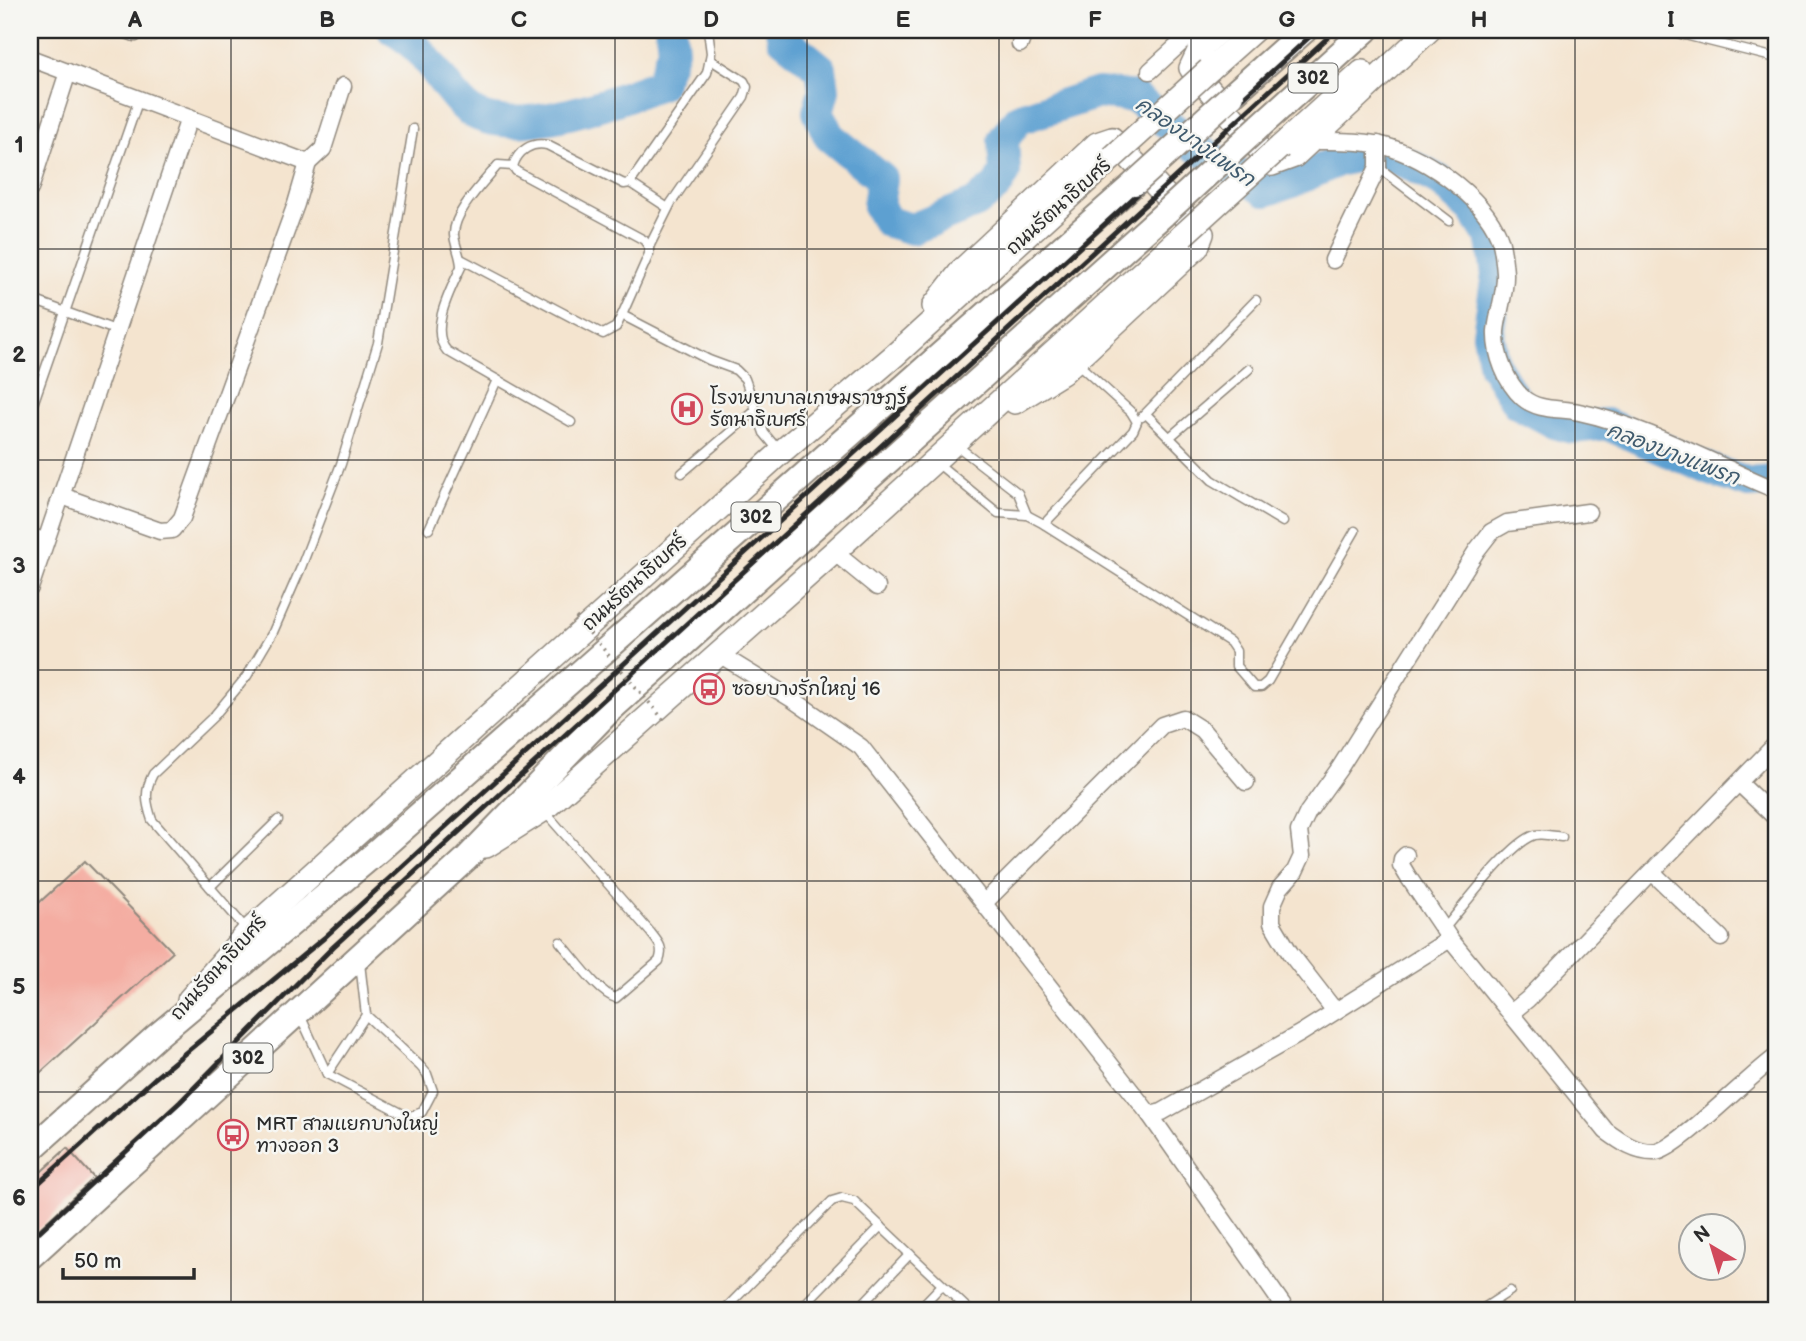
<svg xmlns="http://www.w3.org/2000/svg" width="1806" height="1341" viewBox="0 0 1806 1341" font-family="'Balsamiq Sans','Playpen Sans Thai',sans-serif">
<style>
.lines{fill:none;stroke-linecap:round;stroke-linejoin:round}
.river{stroke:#5da0d1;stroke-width:32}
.building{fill:#f4ada2}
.lane-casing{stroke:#90887d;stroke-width:11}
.street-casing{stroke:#90887d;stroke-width:19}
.secondary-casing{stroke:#90887d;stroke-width:26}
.primary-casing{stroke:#90887d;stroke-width:28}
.lane{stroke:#fff;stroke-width:8}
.street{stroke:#fff;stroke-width:16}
.secondary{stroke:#fff;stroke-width:23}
.primary{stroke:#fff;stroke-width:24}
.rail{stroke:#2b2b2b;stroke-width:5}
.secondary-bridge-casing{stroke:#90887d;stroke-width:26;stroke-linecap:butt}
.primary-bridge-casing{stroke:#90887d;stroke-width:28;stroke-linecap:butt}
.path-bridge{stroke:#90887d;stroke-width:3.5;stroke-dasharray:2 5;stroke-linecap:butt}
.secondary-bridge{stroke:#fff;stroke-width:23}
.primary-bridge{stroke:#fff;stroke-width:24}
.grid{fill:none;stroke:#2b2b2b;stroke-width:2;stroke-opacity:0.55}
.labels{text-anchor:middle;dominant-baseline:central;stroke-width:5;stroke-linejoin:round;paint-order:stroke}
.shield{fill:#f6f6f2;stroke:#686867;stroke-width:2}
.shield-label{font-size:18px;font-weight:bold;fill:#2b2b2b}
.street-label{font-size:19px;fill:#2b2b2b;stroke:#f6f6f2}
.poi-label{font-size:19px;fill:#2b2b2b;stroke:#f6f6f2;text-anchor:start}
.water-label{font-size:21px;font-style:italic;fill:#3f5a6d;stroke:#f6f6f2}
.neatline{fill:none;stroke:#2b2b2b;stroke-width:2.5}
.grid-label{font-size:23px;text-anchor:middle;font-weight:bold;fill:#2b2b2b}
</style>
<rect width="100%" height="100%" fill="#f6f6f2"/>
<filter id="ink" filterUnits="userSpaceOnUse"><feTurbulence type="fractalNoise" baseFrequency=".0143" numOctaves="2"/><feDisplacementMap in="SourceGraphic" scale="14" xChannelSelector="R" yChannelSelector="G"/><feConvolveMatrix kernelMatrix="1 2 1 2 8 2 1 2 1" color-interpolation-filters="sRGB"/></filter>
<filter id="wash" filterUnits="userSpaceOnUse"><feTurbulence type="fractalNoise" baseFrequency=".00686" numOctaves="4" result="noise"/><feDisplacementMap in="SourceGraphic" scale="28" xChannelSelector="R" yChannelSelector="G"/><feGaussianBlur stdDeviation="1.57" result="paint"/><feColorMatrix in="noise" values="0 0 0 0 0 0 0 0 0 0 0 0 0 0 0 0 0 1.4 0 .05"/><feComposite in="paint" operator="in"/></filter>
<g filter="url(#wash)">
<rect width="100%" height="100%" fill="#f4e4cf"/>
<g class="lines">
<g class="river">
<path d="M393,30C425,46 439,83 465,107C505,144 616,101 660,84L673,50L671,30"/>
<path d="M781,30L783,38L821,69L824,90L818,112L829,136L882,179L878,206L888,222L912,229L976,203L997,186L1005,172L1003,140L1018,119L1098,93L1135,97L1196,147L1265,191L1292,182L1338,161L1377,152L1408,164L1440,181L1473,210L1492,240L1497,275L1488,334L1494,366L1517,403L1555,423L1573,428L1606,424L1711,470L1749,483L1776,481"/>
</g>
</g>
<g id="blocks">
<g class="building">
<path d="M85,861L173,952L30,1082V911Z"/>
<path d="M67,1148L94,1178L30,1237V1182Z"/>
</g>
</g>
</g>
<g filter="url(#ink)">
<use href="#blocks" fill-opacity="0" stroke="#90887d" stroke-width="2"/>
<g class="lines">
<g class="lane-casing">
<g id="lane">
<path d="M708,30L711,53L707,73L630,183L624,184L547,145C532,142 518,150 513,166L516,171L644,240L649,247V254L622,315L709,360L736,370L745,379L764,433L779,451"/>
<path d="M1674,30L1677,33L1776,58"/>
<path d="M513,166L498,165C484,182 453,212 454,235C455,246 461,256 461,267C451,289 428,330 447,351L571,422"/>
<path d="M1378,167L1449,221"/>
<path d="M630,183L668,208"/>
<path d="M649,247L671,203L744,97L747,87L744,81L711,60"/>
<path d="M461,259L603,334L616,327L622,315"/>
<path d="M30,299L118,331"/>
<path d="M30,413L139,99"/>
<path d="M1146,414L1212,480L1283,522"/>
<path d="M1142,417L1256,300"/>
<path d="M1170,437L1249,369"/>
<path d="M956,445L1018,493L1027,515"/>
<path d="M936,462L998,513L1027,515L1044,524L1230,642L1236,651V666L1254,687H1261L1268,681L1355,531"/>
<path d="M682,473L755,411"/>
<path d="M1044,524L1133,431L1137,422L1131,412L1076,362"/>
<path d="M429,529L497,380"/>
<path d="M30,532L47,538"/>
<path d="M545,812L651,933C659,943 664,948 659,961L616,998C599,994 573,956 560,942"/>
<path d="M210,887L278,820"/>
<path d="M1444,929C1462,908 1511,842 1535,835C1543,833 1554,836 1562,837"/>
<path d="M248,931L152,820C146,802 144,791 153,774L214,716L247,676L273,632L300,570L341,464L378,343L413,129"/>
<path d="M300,1015L327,1074L405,1115L413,1116L422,1112L433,1091L427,1074L420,1066L366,1015L360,963"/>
<path d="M327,1074L366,1015"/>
<path d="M723,1311L832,1201L842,1198L854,1201L970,1311"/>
<path d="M798,1311L881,1226"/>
<path d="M856,1311L910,1254"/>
<path d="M917,1311L942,1285"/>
<path d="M1479,1311L1510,1291"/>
</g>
</g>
<g class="street-casing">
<g id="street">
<path d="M127,30L135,33"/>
<path d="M1020,44L1025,30"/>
<path d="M30,58L308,163"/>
<path d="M1150,71L1195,30"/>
<path d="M1312,141C1333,141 1354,140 1375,144C1419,151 1482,195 1499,237C1503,246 1504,263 1505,273C1506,292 1498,312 1496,331C1495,354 1506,383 1523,398C1538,411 1560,408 1579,412C1645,426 1713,464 1776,490"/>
<path d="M30,189L68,72"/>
<path d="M1333,260L1378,167V144"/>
<path d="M62,496L160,531L172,530L182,518L296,204L308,163L323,149L343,86"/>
<path d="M834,552L877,587"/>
<path d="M30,588L189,118"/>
<path d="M719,654L792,699L861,747L1150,1115L1287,1311"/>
<path d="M1739,783L1776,818"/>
<path d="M1406,855L1402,859L1401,865L1407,875L1450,939"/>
<path d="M1652,872L1721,938"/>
<path d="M985,902L1162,725L1183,718L1202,730L1246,782"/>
<path d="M1335,1011L1290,953L1272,923V906L1280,888L1295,871L1302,856L1299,831L1308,812L1339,769L1477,550L1491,532L1507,523L1588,512"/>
<path d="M1511,1013L1528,999L1776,744"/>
<path d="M1150,1115L1162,1112L1301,1033L1450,939L1606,1131C1621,1142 1636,1153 1656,1152C1677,1150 1751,1074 1776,1057"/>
</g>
</g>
<g class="secondary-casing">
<g id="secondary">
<path d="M1220,30L1201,47L1191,68L1272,164L1294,156L1429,30"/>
<path d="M1209,70L1254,30"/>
<path d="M1280,147L1362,72"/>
<path d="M934,306L962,270L1097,144L1112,139L1202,234L1197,247L1062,373L1015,402"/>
<path d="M486,846L543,810L834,552L1183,235"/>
<path d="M189,1000L249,931L780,453L895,355L1112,158"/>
</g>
</g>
<g class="primary-casing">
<g id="primary">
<path d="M1232,95L1305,30"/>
<path d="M1260,126L1366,30"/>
<path d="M30,1150L157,1036L378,851L1135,183"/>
<path d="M30,1257L466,859L610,710L1164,214"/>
</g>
</g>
<use href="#lane" class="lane"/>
<use href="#street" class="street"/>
<use href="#secondary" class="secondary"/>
<use href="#primary" class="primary"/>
<g class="rail">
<path d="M30,1191L155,1078L324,938L1317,30"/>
<path d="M30,1240L180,1102L333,947L1336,30"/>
</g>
<g class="secondary-bridge-casing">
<g id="secondary-bridge">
<path d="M1112,158L1209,70"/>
<path d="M1183,235L1280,147"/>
</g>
</g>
<g class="primary-bridge-casing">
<g id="primary-bridge">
<path d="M1135,183L1232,95"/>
<path d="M1164,214L1260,126"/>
</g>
</g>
<path class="path-bridge" d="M576,617L663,719"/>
<use href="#secondary-bridge" class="secondary-bridge"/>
<use href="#primary-bridge" class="primary-bridge"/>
</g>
</g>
<path class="grid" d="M231,30V1311M423,30V1311M615,30V1311M807,30V1311M999,30V1311M1191,30V1311M1383,30V1311M1575,30V1311M30,249H1776M30,460H1776M30,670H1776M30,881H1776M30,1092H1776"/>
<defs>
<g id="hospital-ring" transform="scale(1.575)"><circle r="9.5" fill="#f6f6f2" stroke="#d1495b" stroke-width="1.5"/><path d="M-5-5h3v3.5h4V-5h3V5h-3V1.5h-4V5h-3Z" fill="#d1495b"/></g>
<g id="bus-ring" transform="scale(1.575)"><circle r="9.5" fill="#f6f6f2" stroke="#d1495b" stroke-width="1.5"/><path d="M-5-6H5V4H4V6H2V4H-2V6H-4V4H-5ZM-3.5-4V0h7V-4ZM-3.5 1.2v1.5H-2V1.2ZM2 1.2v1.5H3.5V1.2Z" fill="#d1495b"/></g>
</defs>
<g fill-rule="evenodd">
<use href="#hospital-ring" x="687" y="409"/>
<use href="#bus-ring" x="709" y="689"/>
<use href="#bus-ring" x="233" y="1135"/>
</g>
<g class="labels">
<g class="shield">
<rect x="1288.5" y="63.5" width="49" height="29" rx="5"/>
<rect x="731.5" y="502.5" width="49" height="29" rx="5"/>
<rect x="223.5" y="1043.5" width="49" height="29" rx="5"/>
</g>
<g class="shield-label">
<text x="1313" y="78">302</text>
<text x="756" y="517">302</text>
<text x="248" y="1058">302</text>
</g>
<g class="street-label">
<text transform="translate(1059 207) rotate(-42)">ถนนรัตนาธิเบศร์</text>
<text transform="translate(635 583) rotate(-42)">ถนนรัตนาธิเบศร์</text>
<text transform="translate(219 968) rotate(-48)">ถนนรัตนาธิเบศร์</text>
</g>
<g class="poi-label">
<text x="710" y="398">โรงพยาบาลเกษมราษฏร์<tspan x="710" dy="22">รัตนาธิเบศร์</tspan></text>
<text x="732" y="689">ซอยบางรักใหญ่ 16</text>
<text x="256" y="1124">MRT สามแยกบางใหญ่<tspan x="256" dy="22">ทางออก 3</tspan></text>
</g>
<g class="water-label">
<text transform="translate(1195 142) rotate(35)">คลองบางแพรก</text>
<text transform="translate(1673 454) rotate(21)">คลองบางแพรก</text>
</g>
</g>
<rect width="1806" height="1341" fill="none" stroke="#f6f6f2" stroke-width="77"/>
<g transform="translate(1712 1247) rotate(322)"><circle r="33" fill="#f6f6f2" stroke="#a5a5a2" stroke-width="2"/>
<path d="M0-5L12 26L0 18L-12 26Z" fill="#d1495b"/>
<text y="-10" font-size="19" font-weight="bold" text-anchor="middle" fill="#2b2b2b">N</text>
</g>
<path d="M63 1268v10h131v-10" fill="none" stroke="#2b2b2b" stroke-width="3.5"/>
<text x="74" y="1268" font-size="21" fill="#2b2b2b" stroke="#f6f6f2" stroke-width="5" paint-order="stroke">50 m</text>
<rect x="38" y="38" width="1730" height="1264" class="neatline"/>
<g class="grid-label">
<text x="135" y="27">A</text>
<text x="327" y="27">B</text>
<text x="519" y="27">C</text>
<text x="711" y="27">D</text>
<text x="903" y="27">E</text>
<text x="1095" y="27">F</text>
<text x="1287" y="27">G</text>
<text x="1479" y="27">H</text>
<text x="1671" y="27">I</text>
<text x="19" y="152">1</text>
<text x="19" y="362">2</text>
<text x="19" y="573">3</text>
<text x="19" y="784">4</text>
<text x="19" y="994">5</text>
<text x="19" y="1205">6</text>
</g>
</svg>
